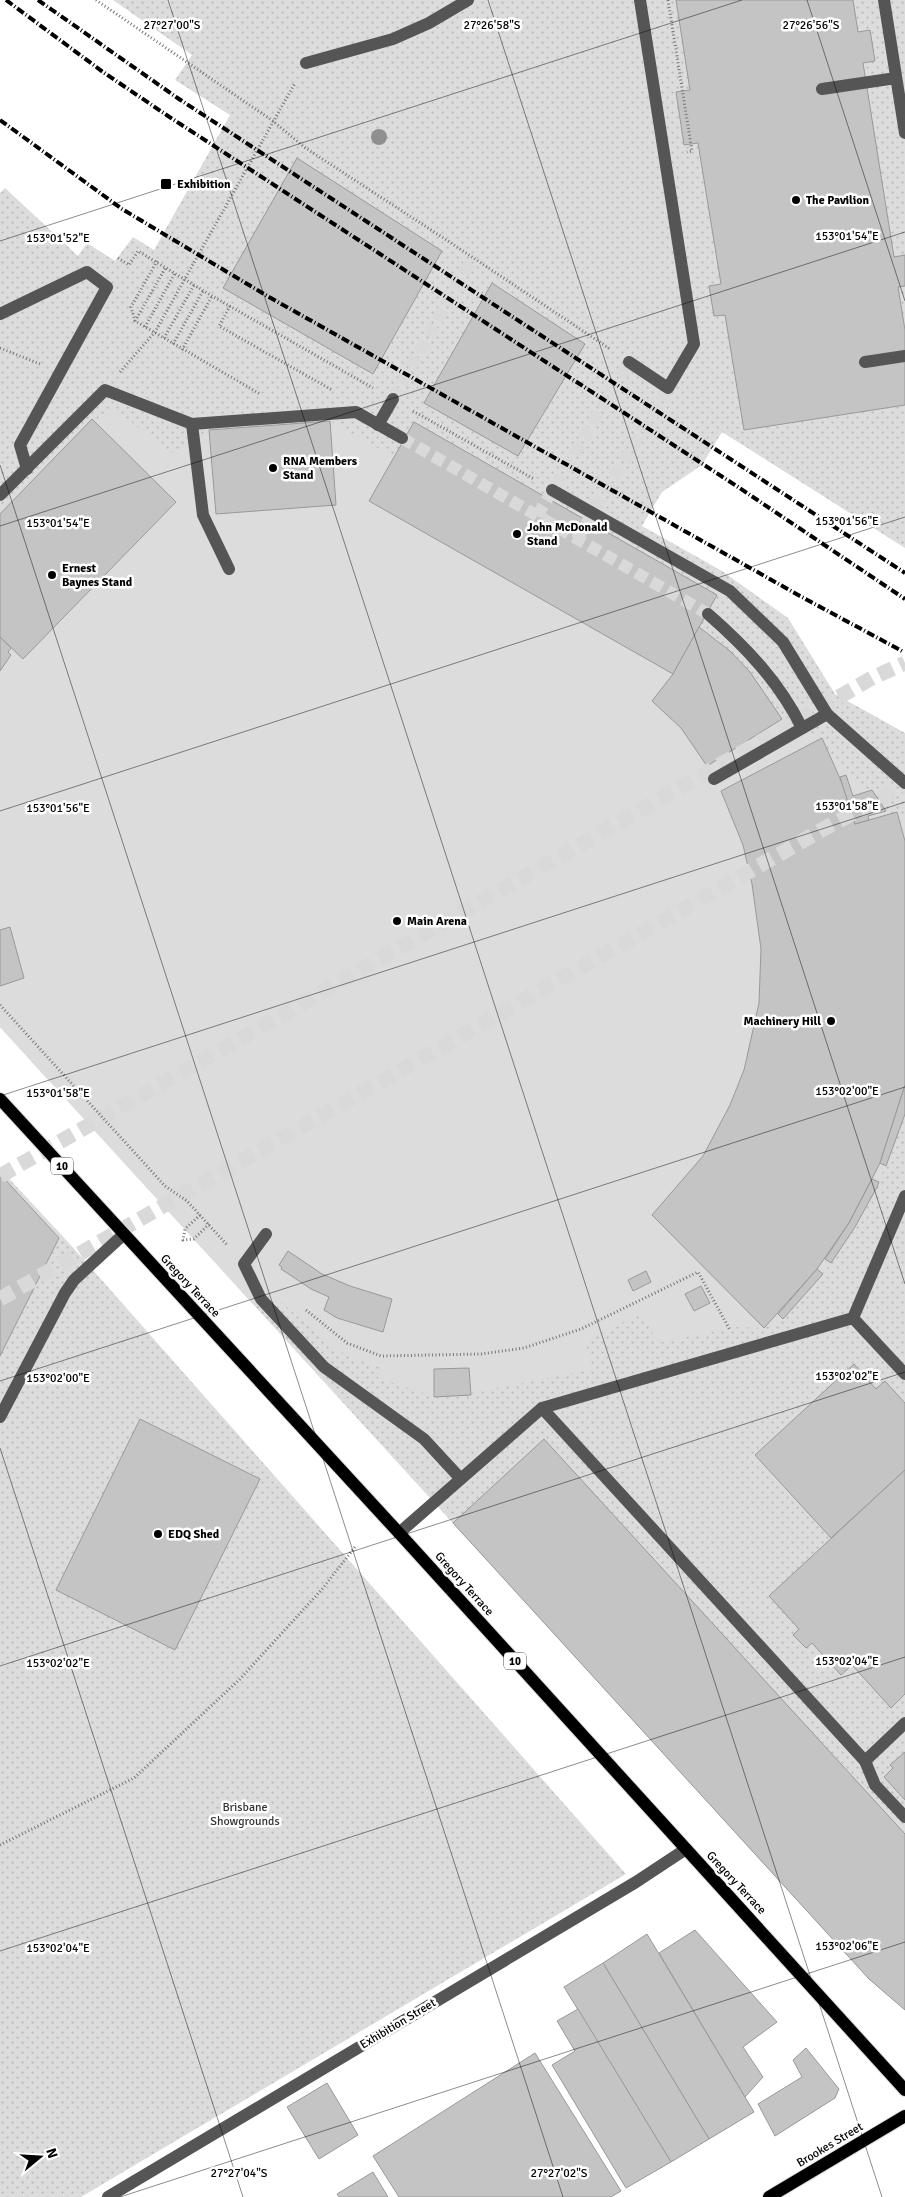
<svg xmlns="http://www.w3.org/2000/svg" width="905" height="2197" viewBox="0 0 905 2197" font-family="Signika,sans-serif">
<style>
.grass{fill:url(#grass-dots)}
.garden{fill:#dcdcdc}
.building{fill:#c4c4c4;stroke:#999}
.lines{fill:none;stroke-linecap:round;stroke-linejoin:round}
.minor-tunnel{stroke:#d9d9d9;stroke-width:12;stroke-dasharray:12 6;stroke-linecap:butt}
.highway-tunnel{stroke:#d9d9d9;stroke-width:15;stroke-dasharray:15 8;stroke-linecap:butt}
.major-casing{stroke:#dbdbdb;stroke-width:14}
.path{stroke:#777;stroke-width:3;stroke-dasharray:1 2.5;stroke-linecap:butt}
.minor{stroke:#555;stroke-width:12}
.major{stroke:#000;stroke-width:12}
.rail{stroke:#000;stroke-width:4;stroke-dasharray:8 2.5 1 2.5;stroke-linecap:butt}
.tree{fill:#8f8f8f}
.ticks{fill:none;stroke:#000;stroke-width:1;stroke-opacity:0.45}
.poi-dot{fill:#000;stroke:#fff;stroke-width:2}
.labels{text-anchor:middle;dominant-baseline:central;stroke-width:5;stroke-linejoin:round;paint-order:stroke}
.shield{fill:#fff;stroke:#4c4c4c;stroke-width:1}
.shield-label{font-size:11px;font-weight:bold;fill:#000}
.poi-label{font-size:12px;font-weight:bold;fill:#000;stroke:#fff;text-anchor:start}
.street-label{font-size:12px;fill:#000;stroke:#fff}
.park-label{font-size:12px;fill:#333;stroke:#fff}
.ticks-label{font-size:12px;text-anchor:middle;fill:#000;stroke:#fff;stroke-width:5;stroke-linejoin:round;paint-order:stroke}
</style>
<defs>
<pattern id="grass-dots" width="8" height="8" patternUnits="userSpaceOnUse" patternTransform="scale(1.25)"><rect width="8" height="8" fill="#dcdcdc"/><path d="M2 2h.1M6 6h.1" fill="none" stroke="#bbb" stroke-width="1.8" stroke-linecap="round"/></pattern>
</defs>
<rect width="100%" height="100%" fill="#fff"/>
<g class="grass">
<path d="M113,0H905V548L722,432L702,465L662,492L642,526L722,571L788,618L835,694L905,733V2010L869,1979L0,1027V193L5,188L78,256L87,243L115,261L133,237L154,250L230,115L175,80L192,55Z"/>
<path d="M0,1169L69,1243L626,1874L81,2197H0Z"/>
</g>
<path class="garden" d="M113,408L171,453L209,430L330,421L393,457L414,422L717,595L699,627L730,651L750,672L782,719L822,738L833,760L867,791L872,790L888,814L897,812L905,816V1114L877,1187L855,1227L831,1263L783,1319L764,1328L736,1327L658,1343L642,1313L585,1341L593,1369L471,1393V1395L434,1397L377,1377L381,1368L340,1352L269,1292L254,1305L0,1027V514L92,420L97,424Z"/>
<g class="building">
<path d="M676,0H853L858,32L870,30L875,61L863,63L894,257L905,255V286L898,287L905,330V405L744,430L725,315L714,316L709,286L721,284L698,143L684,145L676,92L690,90Z"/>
<path d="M297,158L442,251L373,374L223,288Z"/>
<path d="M492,283L585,344L518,456L424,403Z"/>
<path d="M92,419L176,502L23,659L0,637V514Z"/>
<path d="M330,421L336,505L216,514L209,430Z"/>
<path d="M414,422L717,595L673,674L369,501Z"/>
<path d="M699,627L730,651L750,672L782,719L707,766L681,728L652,701L673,674Z"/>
<path d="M0,637L11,648L8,652L11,655L0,671Z"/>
<path d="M822,738L842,783L855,824L897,812L905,841V1085L880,1163L849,1223L817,1269L764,1328L652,1215L703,1156L730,1105L744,1070L759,1003L761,949L752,884L743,845L721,791Z"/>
<path d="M846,775L853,796L872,790L886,811L868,816L869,820L855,824L840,777Z"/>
<path d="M10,927L24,978L0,986V930Z"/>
<path d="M905,1085V1114L886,1166L880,1163Z"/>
<path d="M0,1174L59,1238L0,1356Z"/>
<path d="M872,1179L879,1182L877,1187L855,1227L831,1263L825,1259L849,1223Z"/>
<path d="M288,1251L322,1274L350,1286L392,1299L383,1332L337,1318L324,1310L329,1297L311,1289L281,1269L282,1267L279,1265Z"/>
<path d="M817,1269L823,1274L783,1319L778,1314Z"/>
<path d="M646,1271L651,1282L633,1291L628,1280Z"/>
<path d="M701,1286L710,1303L694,1311L685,1294Z"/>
<path d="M854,1364L876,1389L885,1381L905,1403V1470L831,1538L755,1455Z"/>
<path d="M469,1368L471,1395L434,1397V1369Z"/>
<path d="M140,1419L260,1479L175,1650L56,1590Z"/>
<path d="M544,1439L905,1834V2010L869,1979L453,1523Z"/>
<path d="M905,1470V1694L891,1708L852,1665L841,1675L812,1643L806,1648L793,1635L799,1629L769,1596Z"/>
<path d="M905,1752V1800L884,1777L893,1768L890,1765Z"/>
<path d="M695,1930L777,2022L743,2047L763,2077L745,2097L659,1953Z"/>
<path d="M647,1934L754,2112L709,2139L603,1963Z"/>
<path d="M603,1963L709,2139L671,2162L564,1987Z"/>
<path d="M578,2009L671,2162L626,2188L552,2065L575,2051L557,2021Z"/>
<path d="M806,2048L839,2089L835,2098L775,2136L758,2104L802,2077L793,2060Z"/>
<path d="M535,2053L621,2191L611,2197H399L373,2156Z"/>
<path d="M327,2083L358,2135L319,2159L287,2107Z"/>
<path d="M373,2172L388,2197H339L337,2194Z"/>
</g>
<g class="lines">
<g class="minor-tunnel">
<path d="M393,399L473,257"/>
<path d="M402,438L708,614"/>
<path d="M537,516L629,362"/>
<path d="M577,539L668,388"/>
</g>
<g class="highway-tunnel">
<path d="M0,1176L872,678L905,663"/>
<path d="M0,1299L827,827L905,786"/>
</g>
<g class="major-casing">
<g id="major">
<path d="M0,1099L399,1533L905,2090"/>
<path d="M769,2197L905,2116"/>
</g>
</g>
<g class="path">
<path d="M96,0L273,121L304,147L448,241L610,349"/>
<path d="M668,0L692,151L687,152"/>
<path d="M118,258L129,265L138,251L212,296L373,388"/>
<path d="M157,261L131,307L135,321L260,394"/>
<path d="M230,306L219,326L332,390"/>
<path d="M135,321L166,267"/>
<path d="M145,327L175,273"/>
<path d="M164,338L194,285"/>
<path d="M173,344L203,291"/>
<path d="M0,348L40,364"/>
<path d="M182,350L212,296"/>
<path d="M120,372L155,332L295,83"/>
<path d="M413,411L534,479"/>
<path d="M0,1005L165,1186L187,1201L228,1246"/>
<path d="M200,1215L185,1229L183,1240L194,1239L209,1224"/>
<path d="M306,1310L347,1343L381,1356L481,1354L524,1348L581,1329L698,1272L730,1330"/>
<path d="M0,1845L134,1778L240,1679L323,1588L355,1547"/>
</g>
<g class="minor">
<path d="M884,0L905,133"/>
<path d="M306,63L393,39L429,23L468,0"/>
<path d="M822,89L896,78"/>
<path d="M0,314L87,272L107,287L20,445L27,469"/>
<path d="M629,362L668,388L694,344L640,0"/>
<path d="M865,362L905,356"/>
<path d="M192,424L203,515L229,569"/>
<path d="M378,425L393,399"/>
<path d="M552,490L730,591L783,642L827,714L714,779"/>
<path d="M0,495L105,390L192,424L356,412L402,438"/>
<path d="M708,614C747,648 779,682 802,728"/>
<path d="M827,714L905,783"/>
<path d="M266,1234L244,1264L261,1299L324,1367L424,1439L460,1478"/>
<path d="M853,1318L905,1196"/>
<path d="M853,1318L905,1374"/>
<path d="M542,1408L865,1761L905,1723"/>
<path d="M0,1417L65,1293L74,1280L124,1234"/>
<path d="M399,1533L542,1408L853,1318"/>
<path d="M865,1761L875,1785L905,1817"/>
<path d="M108,2197L636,1882L686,1849"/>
</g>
<use href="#major" class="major"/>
<g class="rail">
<path d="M6,0L103,72L168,116L738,487L905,599"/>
<path d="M38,0L179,99L905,573"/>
<path d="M0,120L122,209L269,297L800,596L902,651"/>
</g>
</g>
<circle class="tree" cx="379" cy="137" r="8"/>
<path class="ticks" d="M168,0L882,2197M488,0L905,1284M807,0L905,301M0,241L742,0M0,465L563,2197M0,526L905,232M0,811L905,517M0,1096L905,802M0,1381L905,1087M0,1448L243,2197M0,1666L905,1372M0,1951L905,1657M120,2197L905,1942"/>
<g class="poi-dot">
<rect x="160" y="178" width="12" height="12" rx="2.5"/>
<circle cx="796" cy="200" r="5"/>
<circle cx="273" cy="468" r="5"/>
<circle cx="517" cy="534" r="5"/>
<circle cx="52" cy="575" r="5"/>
<circle cx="397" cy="921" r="5"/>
<circle cx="831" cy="1021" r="5"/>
<circle cx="158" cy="1534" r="5"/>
</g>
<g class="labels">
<g class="shield">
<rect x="51" y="1157.5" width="22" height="17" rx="4"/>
<rect x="504" y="1652.5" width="22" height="17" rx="4"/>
</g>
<g class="shield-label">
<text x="62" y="1166">10</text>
<text x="515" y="1661">10</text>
</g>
<g class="poi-label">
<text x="177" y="184">Exhibition</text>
<text x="806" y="200">The Pavilion</text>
<text x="283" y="461">RNA Members<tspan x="283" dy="14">Stand</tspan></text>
<text x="527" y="527">John McDonald<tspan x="527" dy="14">Stand</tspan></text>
<text x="62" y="568">Ernest<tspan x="62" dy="14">Baynes Stand</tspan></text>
<text x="407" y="921">Main Arena</text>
<text x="821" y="1021" text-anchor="end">Machinery Hill</text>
<text x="168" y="1534">EDQ Shed</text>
</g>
<g class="street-label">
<text transform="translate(190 1286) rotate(47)">Gregory Terrace</text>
<text transform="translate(464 1584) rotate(48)">Gregory Terrace</text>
<text transform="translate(736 1883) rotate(47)">Gregory Terrace</text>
<text transform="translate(398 2024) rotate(-31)">Exhibition Street</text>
<text transform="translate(830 2145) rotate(-31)">Brookes Street</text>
</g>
<g class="park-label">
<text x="245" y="1807">Brisbane<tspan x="245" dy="14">Showgrounds</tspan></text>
</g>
</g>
<g class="ticks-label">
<text x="172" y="29">27°27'00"S</text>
<text x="492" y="29">27°26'58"S</text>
<text x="811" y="29">27°26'56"S</text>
<text x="847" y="240">153°01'54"E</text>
<text x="58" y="242">153°01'52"E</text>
<text x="847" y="525">153°01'56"E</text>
<text x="58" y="527">153°01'54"E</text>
<text x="847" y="810">153°01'58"E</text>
<text x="58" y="812">153°01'56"E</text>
<text x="847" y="1095">153°02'00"E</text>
<text x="58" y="1097">153°01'58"E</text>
<text x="847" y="1380">153°02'02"E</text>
<text x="58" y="1382">153°02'00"E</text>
<text x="847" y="1665">153°02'04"E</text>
<text x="58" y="1667">153°02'02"E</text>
<text x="847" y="1950">153°02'06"E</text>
<text x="58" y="1952">153°02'04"E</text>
<text x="239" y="2177">27°27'04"S</text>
<text x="559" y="2177">27°27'02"S</text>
</g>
<g transform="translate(40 2157) rotate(72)" stroke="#ffffff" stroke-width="4" paint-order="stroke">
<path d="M0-4L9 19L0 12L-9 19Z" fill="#000000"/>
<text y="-8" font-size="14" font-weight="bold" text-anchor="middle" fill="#000000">N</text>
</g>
</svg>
